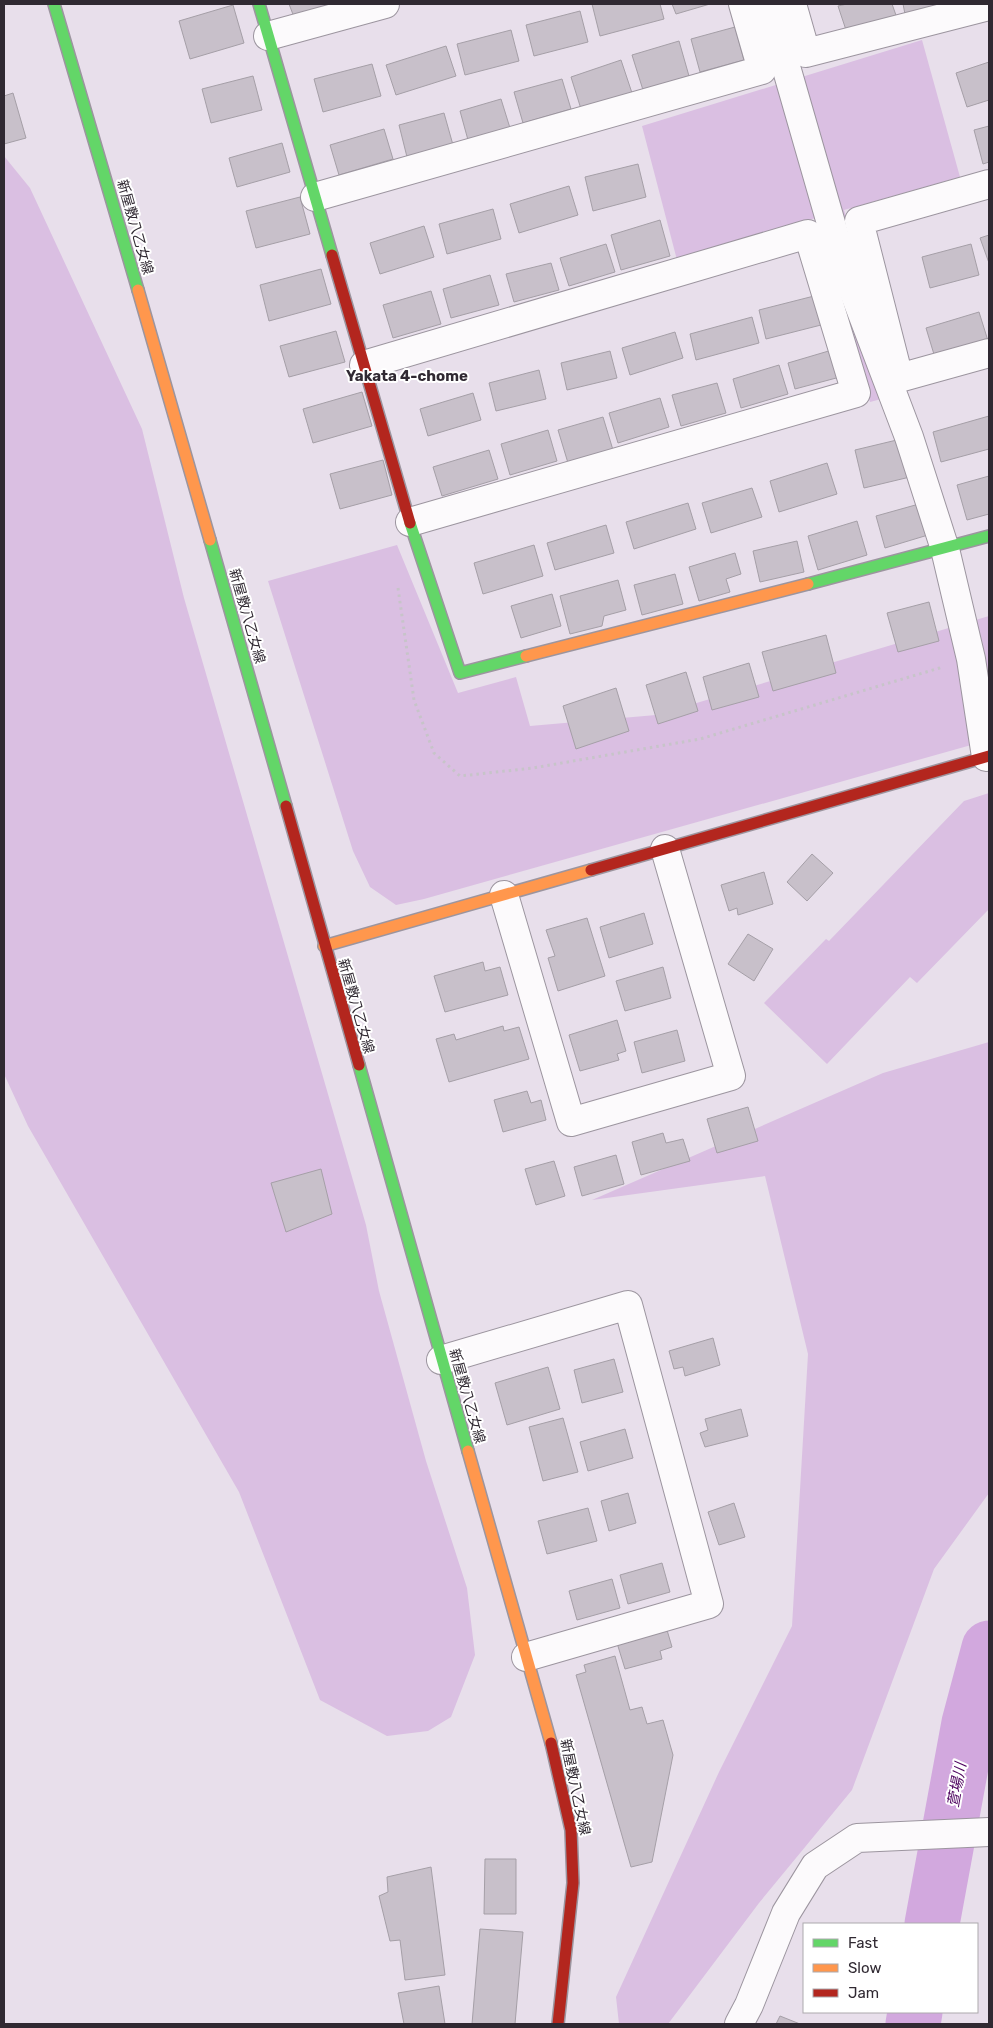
<svg xmlns="http://www.w3.org/2000/svg" width="993" height="2028" viewBox="0 0 993 2028" font-family="Rubik,'Noto Sans JP',sans-serif">
<style>
.green{fill:#dabfe2}
.lines{fill:none;stroke-linecap:round;stroke-linejoin:round}
.river{stroke:#d2a8de;stroke-width:55}
.building{fill:#c8c0ca;stroke:#a59fa7}
.street-casing{stroke:#9c959f;stroke-width:30}
.fast-casing{stroke:#9c959f;stroke-width:14}
.slow-casing{stroke:#9c959f;stroke-width:14}
.jam-casing{stroke:#9c959f;stroke-width:14}
.path{stroke:#c7c4c9;stroke-width:3;stroke-dasharray:2.5 4;stroke-linecap:butt}
.street{stroke:#fcfafc;stroke-width:28}
.fast{stroke:#63d668;stroke-width:11}
.slow{stroke:#ff974d;stroke-width:11}
.jam{stroke:#b3261e;stroke-width:11}
.labels{text-anchor:middle;dominant-baseline:central;stroke-width:4;stroke-linejoin:round;paint-order:stroke}
.street-label{font-size:14px;fill:#302932;stroke:#fff}
.neighbourhood-label{font-size:15px;font-weight:bold;fill:#302932;stroke:#fff}
.water-label{font-size:15px;font-style:italic;fill:#4d025e;stroke:#fff}
</style>
<rect width="100%" height="100%" fill="#e8dfeb"/>
<g class="green">
<path d="M922,40L960,177L844,210L900,394L870,402L819,217L677,260L642,126Z"/>
<path d="M4,156L30,188L142,429L184,598L366,1225L379,1291L426,1461L467,1588L475,1655L451,1717L428,1731L387,1736L320,1700L239,1492L28,1126L4,1074Z"/>
<path d="M397,545L458,693L516,677L530,726L656,715L989,616V740L424,899L396,905L370,887L353,851L268,581Z"/>
<path d="M989,793V909L917,983L910,977L827,1064L764,1003L826,939L829,941L964,801Z"/>
<path d="M989,1042V1493L934,1569L852,1790L759,1903L668,2024H619L616,1997L719,1772L792,1626L808,1354L765,1176L592,1200L883,1073Z"/>
</g>
<g class="lines">
<g class="river">
<path d="M932,1924L969,1723L989,1648"/>
<path d="M913,2024L915,2012"/>
</g>
</g>
<g class="building">
<path d="M289,4H335L294,17Z"/>
<path d="M592,4H660L664,19L600,36Z"/>
<path d="M672,4H710L676,14Z"/>
<path d="M847,4H892L897,18L847,33L838,6Z"/>
<path d="M903,4H942L905,14Z"/>
<path d="M233,5L244,43L190,59L179,21Z"/>
<path d="M580,11L588,42L534,56L526,25Z"/>
<path d="M735,27L744,60L700,72L691,39Z"/>
<path d="M511,30L519,61L465,75L457,44Z"/>
<path d="M679,41L689,76L643,90L632,55Z"/>
<path d="M446,46L456,76L396,95L386,65Z"/>
<path d="M621,60L632,93L581,109L571,77Z"/>
<path d="M989,62V100L967,107L956,73Z"/>
<path d="M372,64L381,96L323,112L314,79Z"/>
<path d="M253,76L262,110L211,123L202,89Z"/>
<path d="M562,79L571,109L523,123L514,92Z"/>
<path d="M13,93L26,138L4,144V96Z"/>
<path d="M501,99L510,128L468,140L460,111Z"/>
<path d="M444,113L453,145L407,157L399,125Z"/>
<path d="M989,126V162L983,164L974,130Z"/>
<path d="M384,129L393,159L339,175L330,145Z"/>
<path d="M282,143L290,172L237,187L229,158Z"/>
<path d="M638,164L646,197L593,211L585,177Z"/>
<path d="M569,186L578,215L519,233L510,204Z"/>
<path d="M300,197L310,234L256,248L246,211Z"/>
<path d="M493,209L501,239L447,254L439,224Z"/>
<path d="M660,220L670,256L621,270L611,235Z"/>
<path d="M424,226L434,257L380,274L370,243Z"/>
<path d="M989,235V263L980,238Z"/>
<path d="M606,244L615,272L569,286L560,258Z"/>
<path d="M971,244L979,275L930,288L922,257Z"/>
<path d="M551,263L559,290L514,302L506,274Z"/>
<path d="M321,269L331,304L269,321L260,285Z"/>
<path d="M490,275L499,305L451,318L443,289Z"/>
<path d="M431,291L441,324L393,338L383,305Z"/>
<path d="M818,295L825,324L766,339L759,310Z"/>
<path d="M979,312L989,344L936,361L926,328Z"/>
<path d="M752,317L759,343L696,360L690,334Z"/>
<path d="M336,331L345,362L289,377L280,346Z"/>
<path d="M675,332L683,358L630,375L622,348Z"/>
<path d="M832,350L840,377L795,389L788,363Z"/>
<path d="M610,351L617,378L567,390L561,363Z"/>
<path d="M779,365L788,394L741,408L733,379Z"/>
<path d="M539,370L546,399L496,411L489,383Z"/>
<path d="M717,383L726,413L681,426L672,395Z"/>
<path d="M362,392L372,426L313,443L303,409Z"/>
<path d="M473,393L481,420L428,436L420,409Z"/>
<path d="M660,398L669,427L618,443L609,413Z"/>
<path d="M989,416V449L941,462L933,432Z"/>
<path d="M603,417L613,450L568,463L558,430Z"/>
<path d="M548,430L557,461L510,475L501,444Z"/>
<path d="M901,439L910,477L864,488L855,450Z"/>
<path d="M489,450L498,479L442,496L433,467Z"/>
<path d="M383,460L392,495L340,509L330,474Z"/>
<path d="M827,463L837,494L779,512L770,481Z"/>
<path d="M989,476V514L967,520L957,485Z"/>
<path d="M752,488L762,517L711,533L702,503Z"/>
<path d="M688,503L696,529L634,549L626,522Z"/>
<path d="M919,504L928,535L885,548L876,516Z"/>
<path d="M857,521L867,555L818,570L808,536Z"/>
<path d="M606,525L614,553L555,570L547,543Z"/>
<path d="M797,541L804,572L760,582L753,551Z"/>
<path d="M534,545L543,576L483,594L474,563Z"/>
<path d="M735,553L741,574L726,579L730,592L699,601L689,567Z"/>
<path d="M675,574L683,604L642,615L634,585Z"/>
<path d="M618,580L626,610L604,616L602,626L570,634L560,596Z"/>
<path d="M552,594L561,626L521,638L511,606Z"/>
<path d="M929,602L939,641L898,652L887,613Z"/>
<path d="M826,635L836,673L773,691L762,652Z"/>
<path d="M749,663L759,697L712,710L703,677Z"/>
<path d="M686,672L698,711L658,724L646,685Z"/>
<path d="M616,688L629,731L576,749L563,706Z"/>
<path d="M812,854L833,873L807,901L787,882Z"/>
<path d="M764,872L773,904L738,915L737,908L729,911L721,885Z"/>
<path d="M644,913L653,944L609,958L600,927Z"/>
<path d="M587,918L605,976L558,991L548,958L555,956L546,930Z"/>
<path d="M748,934L773,949L754,981L728,964Z"/>
<path d="M483,962L485,971L500,967L508,995L445,1012L434,976Z"/>
<path d="M663,967L671,998L625,1011L616,981Z"/>
<path d="M617,1020L626,1051L617,1054L619,1060L580,1071L569,1035Z"/>
<path d="M503,1026L504,1031L519,1027L529,1059L449,1082L436,1039L454,1034L456,1040Z"/>
<path d="M677,1030L685,1061L642,1073L634,1042Z"/>
<path d="M527,1091L531,1103L541,1100L546,1120L503,1132L494,1100Z"/>
<path d="M748,1107L758,1141L717,1153L707,1119Z"/>
<path d="M663,1133L666,1143L683,1139L690,1161L641,1175L632,1142Z"/>
<path d="M616,1155L624,1184L582,1196L574,1167Z"/>
<path d="M554,1161L565,1196L536,1205L525,1169Z"/>
<path d="M321,1169L332,1214L286,1232L271,1183Z"/>
<path d="M713,1338L720,1365L685,1376L683,1367L674,1369L669,1351Z"/>
<path d="M614,1359L623,1392L582,1403L574,1370Z"/>
<path d="M548,1367L560,1409L507,1425L495,1383Z"/>
<path d="M741,1409L748,1436L705,1447L700,1433L708,1430L705,1419Z"/>
<path d="M563,1418L578,1472L543,1481L529,1427Z"/>
<path d="M625,1429L633,1458L588,1471L580,1442Z"/>
<path d="M628,1493L636,1523L609,1531L601,1501Z"/>
<path d="M734,1503L745,1537L719,1545L708,1512Z"/>
<path d="M588,1508L597,1541L547,1554L538,1521Z"/>
<path d="M662,1563L670,1592L628,1604L620,1575Z"/>
<path d="M612,1579L620,1608L577,1620L569,1591Z"/>
<path d="M667,1630L672,1647L660,1651L662,1659L625,1669L617,1643Z"/>
<path d="M615,1656L630,1710L642,1707L647,1724L663,1720L673,1755L652,1862L631,1867L576,1675L586,1672L584,1665Z"/>
<path d="M485,1859H516V1914H484Z"/>
<path d="M431,1867L445,1975L405,1980L400,1940L390,1941L379,1896L388,1892L387,1877Z"/>
<path d="M480,1929L523,1932L515,2024H472Z"/>
<path d="M439,1986L445,2024H404L398,1993Z"/>
<path d="M780,2016L800,2024H776Z"/>
</g>
<g class="lines">
<g class="street-casing">
<g id="street">
<path d="M768,4L841,258L909,437L945,549L971,659L986,757"/>
<path d="M792,4L806,53L989,6"/>
<path d="M268,36L385,4"/>
<path d="M989,184L859,221L899,378L989,353"/>
<path d="M315,197L762,70L743,4"/>
<path d="M364,365L808,234L856,393L410,522"/>
<path d="M504,895L571,1122L731,1076L665,849"/>
<path d="M441,1360L628,1305L709,1604L526,1657"/>
<path d="M739,2024L749,2005L786,1913L815,1866L857,1838L989,1832"/>
</g>
</g>
<g class="fast-casing">
<g id="fast">
<path d="M54,4L138,290"/>
<path d="M259,4L332,255"/>
<path d="M410,523L460,673L526,656"/>
<path d="M210,540L286,806"/>
<path d="M808,584L989,536"/>
<path d="M359,1065L468,1451"/>
</g>
</g>
<g class="slow-casing">
<g id="slow">
<path d="M138,290L210,540"/>
<path d="M526,656L808,584"/>
<path d="M324,946L591,870"/>
<path d="M468,1451L551,1743"/>
</g>
</g>
<g class="jam-casing">
<g id="jam">
<path d="M332,255L410,523"/>
<path d="M286,806L359,1065"/>
<path d="M591,870L989,756"/>
<path d="M551,1743L571,1830L573,1883L558,2024"/>
</g>
</g>
<path class="path" d="M398,588L414,700L434,753L460,776L533,768L700,739L943,667"/>
<use href="#street" class="street"/>
<use href="#fast" class="fast"/>
<use href="#slow" class="slow"/>
<use href="#jam" class="jam"/>
</g>
<g class="labels">
<g class="street-label">
<text transform="translate(135 227) rotate(74)">新屋敷八乙女線</text>
<text transform="translate(247 616) rotate(74)">新屋敷八乙女線</text>
<text transform="translate(356 1006) rotate(74)">新屋敷八乙女線</text>
<text transform="translate(467 1396) rotate(74)">新屋敷八乙女線</text>
<text transform="translate(575 1787) rotate(78)">新屋敷八乙女線</text>
</g>
<g class="neighbourhood-label">
<text x="407" y="376">Yakata 4-chome</text>
</g>
<g class="water-label">
<text transform="translate(957 1785) rotate(-80)">萱場川</text>
</g>
</g>
<rect width="993" height="2028" fill="none" stroke="#302932" stroke-width="10"/>
<rect x="803" y="1923" width="175" height="90" fill="#ffffff" stroke="#aca9ad"/>
<rect x="813" y="1939" width="25" height="8" fill="#63d668" stroke="#aca9ad"/>
<text x="848" y="1948" font-size="15" fill="#302932">Fast</text>
<rect x="813" y="1964" width="25" height="8" fill="#ff974d" stroke="#aca9ad"/>
<text x="848" y="1973" font-size="15" fill="#302932">Slow</text>
<rect x="813" y="1989" width="25" height="8" fill="#b3261e" stroke="#aca9ad"/>
<text x="848" y="1998" font-size="15" fill="#302932">Jam</text>
</svg>
